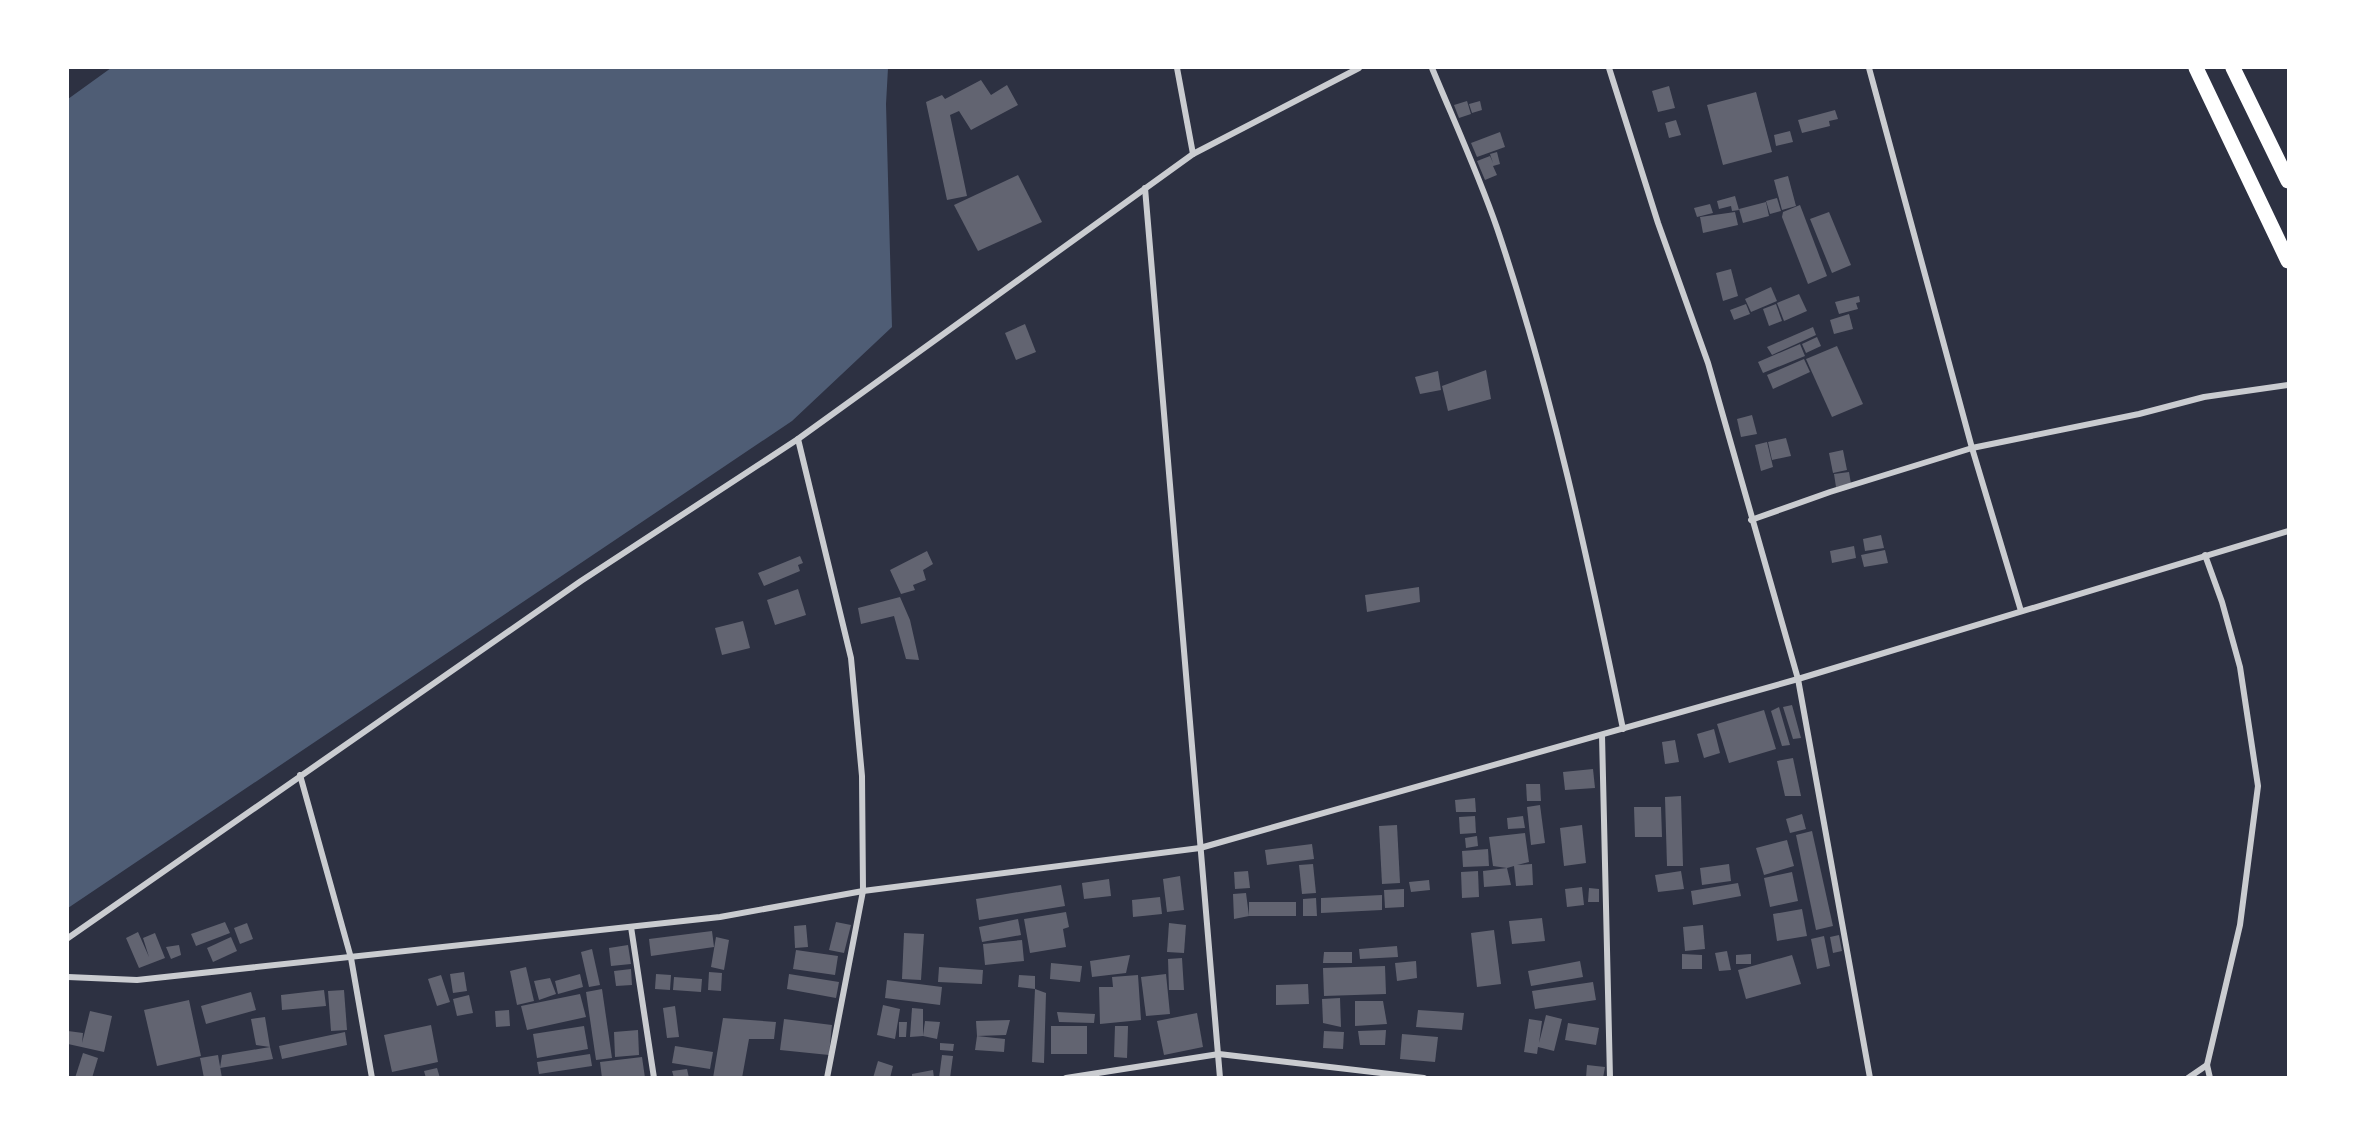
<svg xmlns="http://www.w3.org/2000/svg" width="2356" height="1145" viewBox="0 0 2356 1145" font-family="'PT Serif',serif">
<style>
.water{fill:#4f5d75}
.building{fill:#626471}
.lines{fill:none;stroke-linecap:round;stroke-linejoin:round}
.minor{stroke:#caccd0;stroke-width:6}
.primary{stroke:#fff;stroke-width:15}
</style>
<rect width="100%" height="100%" fill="#2d3142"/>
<path class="water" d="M111,68H888L886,104L892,327L792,421L68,908V99Z"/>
<g class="building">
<path d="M981,80L991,95L1007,85L1018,105L971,130L959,111L950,115L967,196L947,200L926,102L942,95L945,99Z"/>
<path d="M1669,86L1675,108L1658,112L1652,91Z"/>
<path d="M1756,92L1772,152L1723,165L1707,105Z"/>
<path d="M1467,101L1471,114L1459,118L1454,105Z"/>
<path d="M1480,101L1482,110L1472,113L1469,104Z"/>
<path d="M1835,110L1838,119L1829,121L1830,126L1802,133L1798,120Z"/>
<path d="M1676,120L1681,135L1669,138L1665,123Z"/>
<path d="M1790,131L1793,142L1776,146L1774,135Z"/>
<path d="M1500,132L1505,147L1477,157L1471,143Z"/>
<path d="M1497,152L1500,164L1493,166L1497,175L1485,180L1477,161L1490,156L1493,163L1490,154Z"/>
<path d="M1018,175L1042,222L978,251L954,205Z"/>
<path d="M1788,176L1796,206L1782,210L1774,180Z"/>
<path d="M1735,196L1739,210L1732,211L1731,206L1719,209L1717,201Z"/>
<path d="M1777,198L1781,211L1770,214L1766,201Z"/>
<path d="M1766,202L1769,216L1743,223L1739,209Z"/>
<path d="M1710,204L1713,213L1697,217L1694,208Z"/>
<path d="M1800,205L1827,276L1808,284L1782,217L1783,212Z"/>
<path d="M1735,212L1738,225L1703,233L1700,217Z"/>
<path d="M1829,212L1851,265L1832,273L1810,219Z"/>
<path d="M1731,269L1738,296L1723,301L1716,273Z"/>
<path d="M1771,287L1777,301L1751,312L1745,299Z"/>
<path d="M1799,294L1807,311L1784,321L1777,303Z"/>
<path d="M1859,296L1860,302L1856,303L1858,309L1839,314L1835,302Z"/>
<path d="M1746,304L1750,314L1734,320L1730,310Z"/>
<path d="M1776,304L1782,321L1769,326L1763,309Z"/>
<path d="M1849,314L1853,329L1834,334L1830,320Z"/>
<path d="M1025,324L1036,352L1016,360L1005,333Z"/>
<path d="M1813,327L1816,335L1772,355L1767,347Z"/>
<path d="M1817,337L1821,346L1806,353L1802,344Z"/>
<path d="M1800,344L1805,356L1763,373L1758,362Z"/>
<path d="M1837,346L1863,404L1832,417L1806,359Z"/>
<path d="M1804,359L1810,372L1773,389L1767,375Z"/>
<path d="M1486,370L1491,399L1448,411L1442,386Z"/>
<path d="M1438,371L1441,390L1420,394L1415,377Z"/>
<path d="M1752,415L1757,434L1741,437L1737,419Z"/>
<path d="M1786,438L1791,456L1772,460L1768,442Z"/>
<path d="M1767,442L1773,467L1761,471L1755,445Z"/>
<path d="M1843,450L1847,470L1833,473L1829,453Z"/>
<path d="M1849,472L1851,484L1836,487L1834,474Z"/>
<path d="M1881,535L1884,548L1865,551L1863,539Z"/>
<path d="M1854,546L1856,558L1832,563L1830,551Z"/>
<path d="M1885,550L1888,563L1864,567L1861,555Z"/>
<path d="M927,551L933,564L923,570L926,580L913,585L915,590L901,594L890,570Z"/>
<path d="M800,556L803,563L798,565L800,571L764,586L758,573Z"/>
<path d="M1419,587L1420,602L1367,612L1365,595Z"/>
<path d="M798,589L806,615L775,625L767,600Z"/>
<path d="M900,597L910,620L919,660L906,659L894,616L861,624L858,608Z"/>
<path d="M743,621L750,648L722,655L715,628Z"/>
<path d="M1792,705L1801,738L1793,739L1783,707Z"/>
<path d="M1779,707L1790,745L1782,746L1771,711Z"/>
<path d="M1764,710L1776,749L1729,763L1717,724Z"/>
<path d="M1714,729L1720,753L1704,758L1697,734Z"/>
<path d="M1675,740L1679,762L1665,764L1662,742Z"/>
<path d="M1793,758L1801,796H1785L1777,761Z"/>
<path d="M1593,769L1595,788L1565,790L1563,772Z"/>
<path d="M1526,784H1540L1541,801H1527Z"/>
<path d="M1681,796L1683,866H1667L1665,797Z"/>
<path d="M1475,798L1476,812H1456L1455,800Z"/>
<path d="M1540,805L1545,843L1531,845L1527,807Z"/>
<path d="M1634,807H1661L1662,837H1635Z"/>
<path d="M1802,814L1806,829L1790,833L1786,819Z"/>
<path d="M1475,816L1476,833L1460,834L1459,817Z"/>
<path d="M1523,816L1525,828L1508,829L1507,818Z"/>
<path d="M1397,825L1400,883L1382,884L1379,826Z"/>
<path d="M1582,825L1586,863L1564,866L1560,828Z"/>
<path d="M1812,831L1833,926L1816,930L1796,835Z"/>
<path d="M1525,833L1529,862L1517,865L1532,864L1533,885L1516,886L1514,866L1507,868L1511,885L1484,887L1483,871L1507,868L1493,866L1489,837Z"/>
<path d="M1477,836L1478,846L1466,848L1465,838Z"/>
<path d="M1787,840L1794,866L1764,875L1756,848Z"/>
<path d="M1312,844L1314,859L1267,865L1265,850Z"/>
<path d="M1488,849L1489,866L1463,867L1462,851Z"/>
<path d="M1313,864L1316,893L1302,894L1299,865Z"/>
<path d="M1729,864L1731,881L1702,885L1700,868Z"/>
<path d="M1248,871L1250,888L1235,889L1234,872Z"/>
<path d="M1478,871L1479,897L1462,898L1461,872Z"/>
<path d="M1681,871L1684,889L1658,892L1655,875Z"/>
<path d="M1792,872L1798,901L1770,907L1764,878Z"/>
<path d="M1180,876L1184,910L1167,912L1163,879Z"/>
<path d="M1109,879L1111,896L1084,899L1082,883Z"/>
<path d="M1429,880L1430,890L1411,892L1409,882Z"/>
<path d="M1738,883L1741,896L1693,905L1691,891Z"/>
<path d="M1061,885L1065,906L979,920L976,899Z"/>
<path d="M1582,887L1584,905L1567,907L1565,889Z"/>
<path d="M1589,888L1599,889V902H1588Z"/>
<path d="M1404,889V907L1385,908L1384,890Z"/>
<path d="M1246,893L1249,916V902H1296V916H1249L1234,919L1233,894Z"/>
<path d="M1382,895V910L1321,913V898Z"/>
<path d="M1160,897L1162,914L1133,917L1132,900Z"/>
<path d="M1316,898L1317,916H1303V899Z"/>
<path d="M1802,909L1807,936L1777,941L1773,914Z"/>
<path d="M1066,912L1069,927L1063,929L1066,947L1030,953L1024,919Z"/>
<path d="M1542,918L1545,941L1512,944L1509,921Z"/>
<path d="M1018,919L1021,935L982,942L979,927Z"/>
<path d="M225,922L230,933L196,946L191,934Z"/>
<path d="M836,922L851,925L844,953L829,950Z"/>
<path d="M247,923L253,939L240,944L234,928Z"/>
<path d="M1169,923L1186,925L1184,953L1167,952Z"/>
<path d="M806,925L808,947L795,948L794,926Z"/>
<path d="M1703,925L1705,949L1685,951L1683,927Z"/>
<path d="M1494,930L1501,984L1477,987L1471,933Z"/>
<path d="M712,931L714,947L651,956L649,939Z"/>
<path d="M138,932L149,957L143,938L155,933L165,958L139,968L126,938Z"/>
<path d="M904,933L924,934L921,980L902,979Z"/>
<path d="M1839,935L1842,951L1833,953L1830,937Z"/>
<path d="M1824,936L1830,966L1817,969L1811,939Z"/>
<path d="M231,937L237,951L213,962L207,948Z"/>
<path d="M716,937L729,940L724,970L711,967Z"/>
<path d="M1022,940L1024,961L985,965L983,944Z"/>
<path d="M179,945L181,955L171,959L166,947Z"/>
<path d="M628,945L631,964L611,966L609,948Z"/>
<path d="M1397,946L1398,957L1360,959L1359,949Z"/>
<path d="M592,949L600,985L589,987L581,952Z"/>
<path d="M796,950L838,956L835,975L793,969Z"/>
<path d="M1727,951L1731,970L1719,971L1715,953Z"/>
<path d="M1324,952H1352V963H1323Z"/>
<path d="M1682,954L1702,955V969H1682Z"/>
<path d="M1751,954V964H1736V955Z"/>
<path d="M1130,955L1126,973L1092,977L1090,961Z"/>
<path d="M1792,955L1801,984L1746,999L1738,970Z"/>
<path d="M1182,958L1184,990H1169L1168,959Z"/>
<path d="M1416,961L1417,978L1397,981L1395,963Z"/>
<path d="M1580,961L1583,977L1531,986L1528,971Z"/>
<path d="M1051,963L1082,966L1080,982L1050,979Z"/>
<path d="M1385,966L1386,994L1324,996L1323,968Z"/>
<path d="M526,967L534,1001L517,1005L510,971Z"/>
<path d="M939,967L983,970L982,984L938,982Z"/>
<path d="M631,969L632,985L616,986L614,971Z"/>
<path d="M464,972L467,991L453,993L450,974Z"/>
<path d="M709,972L722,973L721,991L708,990Z"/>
<path d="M580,974L583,987L558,994L555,981Z"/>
<path d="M656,974L671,975L670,990L655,989Z"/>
<path d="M789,974L839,982L836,998L787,989Z"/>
<path d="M1166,974L1170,1014L1146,1016L1141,977Z"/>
<path d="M441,975L450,1002L437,1006L428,979Z"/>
<path d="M1019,975L1035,976V989L1018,987Z"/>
<path d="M1138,975L1141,1020L1100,1024L1099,987H1113L1112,977Z"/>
<path d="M674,977L702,979L701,992L673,990Z"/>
<path d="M550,978L556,994L539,1000L534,981Z"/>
<path d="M887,980L942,987L940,1005L885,998Z"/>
<path d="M1593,982L1596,1000L1535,1009L1532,991Z"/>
<path d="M1308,984L1309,1004L1276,1005V985Z"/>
<path d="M602,989L612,1058L596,1060L586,992Z"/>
<path d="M1035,989L1046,993L1044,1063L1032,1062Z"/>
<path d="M324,990L326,1006L282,1010L281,995Z"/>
<path d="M344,990L347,1030L331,1031L328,991Z"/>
<path d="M251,992L256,1010L206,1024L201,1006Z"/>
<path d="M580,994L586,1017L527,1030L521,1006Z"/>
<path d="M469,995L473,1013L457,1016L453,999Z"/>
<path d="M1340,998L1341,1027L1323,1023L1322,999Z"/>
<path d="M189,1000L201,1056L157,1066L144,1010Z"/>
<path d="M1355,1001H1383L1387,1024L1355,1026Z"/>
<path d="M883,1005L900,1009L895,1039L877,1035Z"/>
<path d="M675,1006L679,1037L667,1038L663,1008Z"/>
<path d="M912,1008L923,1009V1036L910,1037Z"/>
<path d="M509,1010L510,1026L496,1027L495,1011Z"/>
<path d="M1418,1010L1464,1013L1462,1030L1416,1027Z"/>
<path d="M90,1011L112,1016L104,1052L68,1044V1031L83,1033L82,1043Z"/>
<path d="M1057,1012L1095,1014L1094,1023L1059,1022Z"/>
<path d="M1197,1013L1203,1047L1164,1055L1157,1021Z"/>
<path d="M1546,1015L1562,1019L1554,1051L1538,1047L1537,1054L1524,1052L1529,1019L1542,1021L1539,1043Z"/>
<path d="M265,1017L270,1047L256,1045L251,1019Z"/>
<path d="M723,1018L776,1022L774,1039H749L742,1078H713Z"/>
<path d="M784,1019L832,1025L829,1055L780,1050Z"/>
<path d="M1010,1020L1006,1035L977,1036L976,1021Z"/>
<path d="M925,1021L940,1022L937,1039L923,1036Z"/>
<path d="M899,1022H907L906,1037H899Z"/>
<path d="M1568,1023L1599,1028L1596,1045L1565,1040Z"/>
<path d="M431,1025L438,1062L392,1072L384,1035Z"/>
<path d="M584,1026L588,1049L537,1058L533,1034Z"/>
<rect x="1051" y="1026" width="36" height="28"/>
<path d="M1115,1026H1128L1127,1058L1114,1057Z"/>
<path d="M638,1030L639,1055L615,1057L614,1032Z"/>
<path d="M1386,1030L1385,1045H1360L1358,1031Z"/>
<path d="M1324,1031L1344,1032L1343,1049L1323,1048Z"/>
<path d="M345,1032L347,1045L282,1059L279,1046Z"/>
<path d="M1402,1034L1438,1037L1435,1062L1400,1059Z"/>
<path d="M977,1036L1005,1039L1004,1052L975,1050Z"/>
<path d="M940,1043L954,1044L953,1051L940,1050Z"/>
<path d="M675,1046L713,1052L710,1069L672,1063Z"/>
<path d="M270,1047L273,1059L220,1068L222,1055Z"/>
<path d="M83,1053L98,1058L92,1078H75Z"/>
<path d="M590,1054L592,1066L539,1074L537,1062Z"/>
<path d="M218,1055L222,1078H204L200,1058Z"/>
<path d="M942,1055L953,1056L950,1078H939Z"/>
<path d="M642,1057L645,1078H602L600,1062Z"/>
<path d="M878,1061L893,1066L890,1078H873Z"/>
<path d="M1587,1065L1605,1067L1603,1078H1586Z"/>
<path d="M437,1068L440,1078H426L424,1071Z"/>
<path d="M687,1069L689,1078H674L672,1071Z"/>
<path d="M933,1070L934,1078H912V1074Z"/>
</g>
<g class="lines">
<g class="minor">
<path d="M1177,68L1193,154"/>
<path d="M1432,68C1454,121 1478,173 1497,228C1552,391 1588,560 1623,729"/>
<path d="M1609,68L1658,223L1708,363L1798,679L1870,1078"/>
<path d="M1869,68L1972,448L2021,611"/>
<path d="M1145,188L1220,1078"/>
<path d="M798,439L851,658L862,776L863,891L827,1078"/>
<path d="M1751,520L1830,492L1972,448L2139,414L2204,397L2288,385"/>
<path d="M2205,555L2222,602L2240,667L2258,786L2240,925L2207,1065L2210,1078"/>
<path d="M1602,735L1610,1078"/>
<path d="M300,775L351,958L372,1078"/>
<path d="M631,927L654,1078"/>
<path d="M68,938L581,581L798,439L1193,154L1359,68"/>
<path d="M68,977L137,980L720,917L863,891L1200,848L1798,679L2288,531"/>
<path d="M1066,1078L1219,1054L1424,1078"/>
<path d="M2188,1078L2207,1065"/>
</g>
<g class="primary">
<path d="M2196,68L2288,261"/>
<path d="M2233,68L2288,181"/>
</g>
</g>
<rect width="2356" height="1145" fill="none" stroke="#ffffff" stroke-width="138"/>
</svg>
